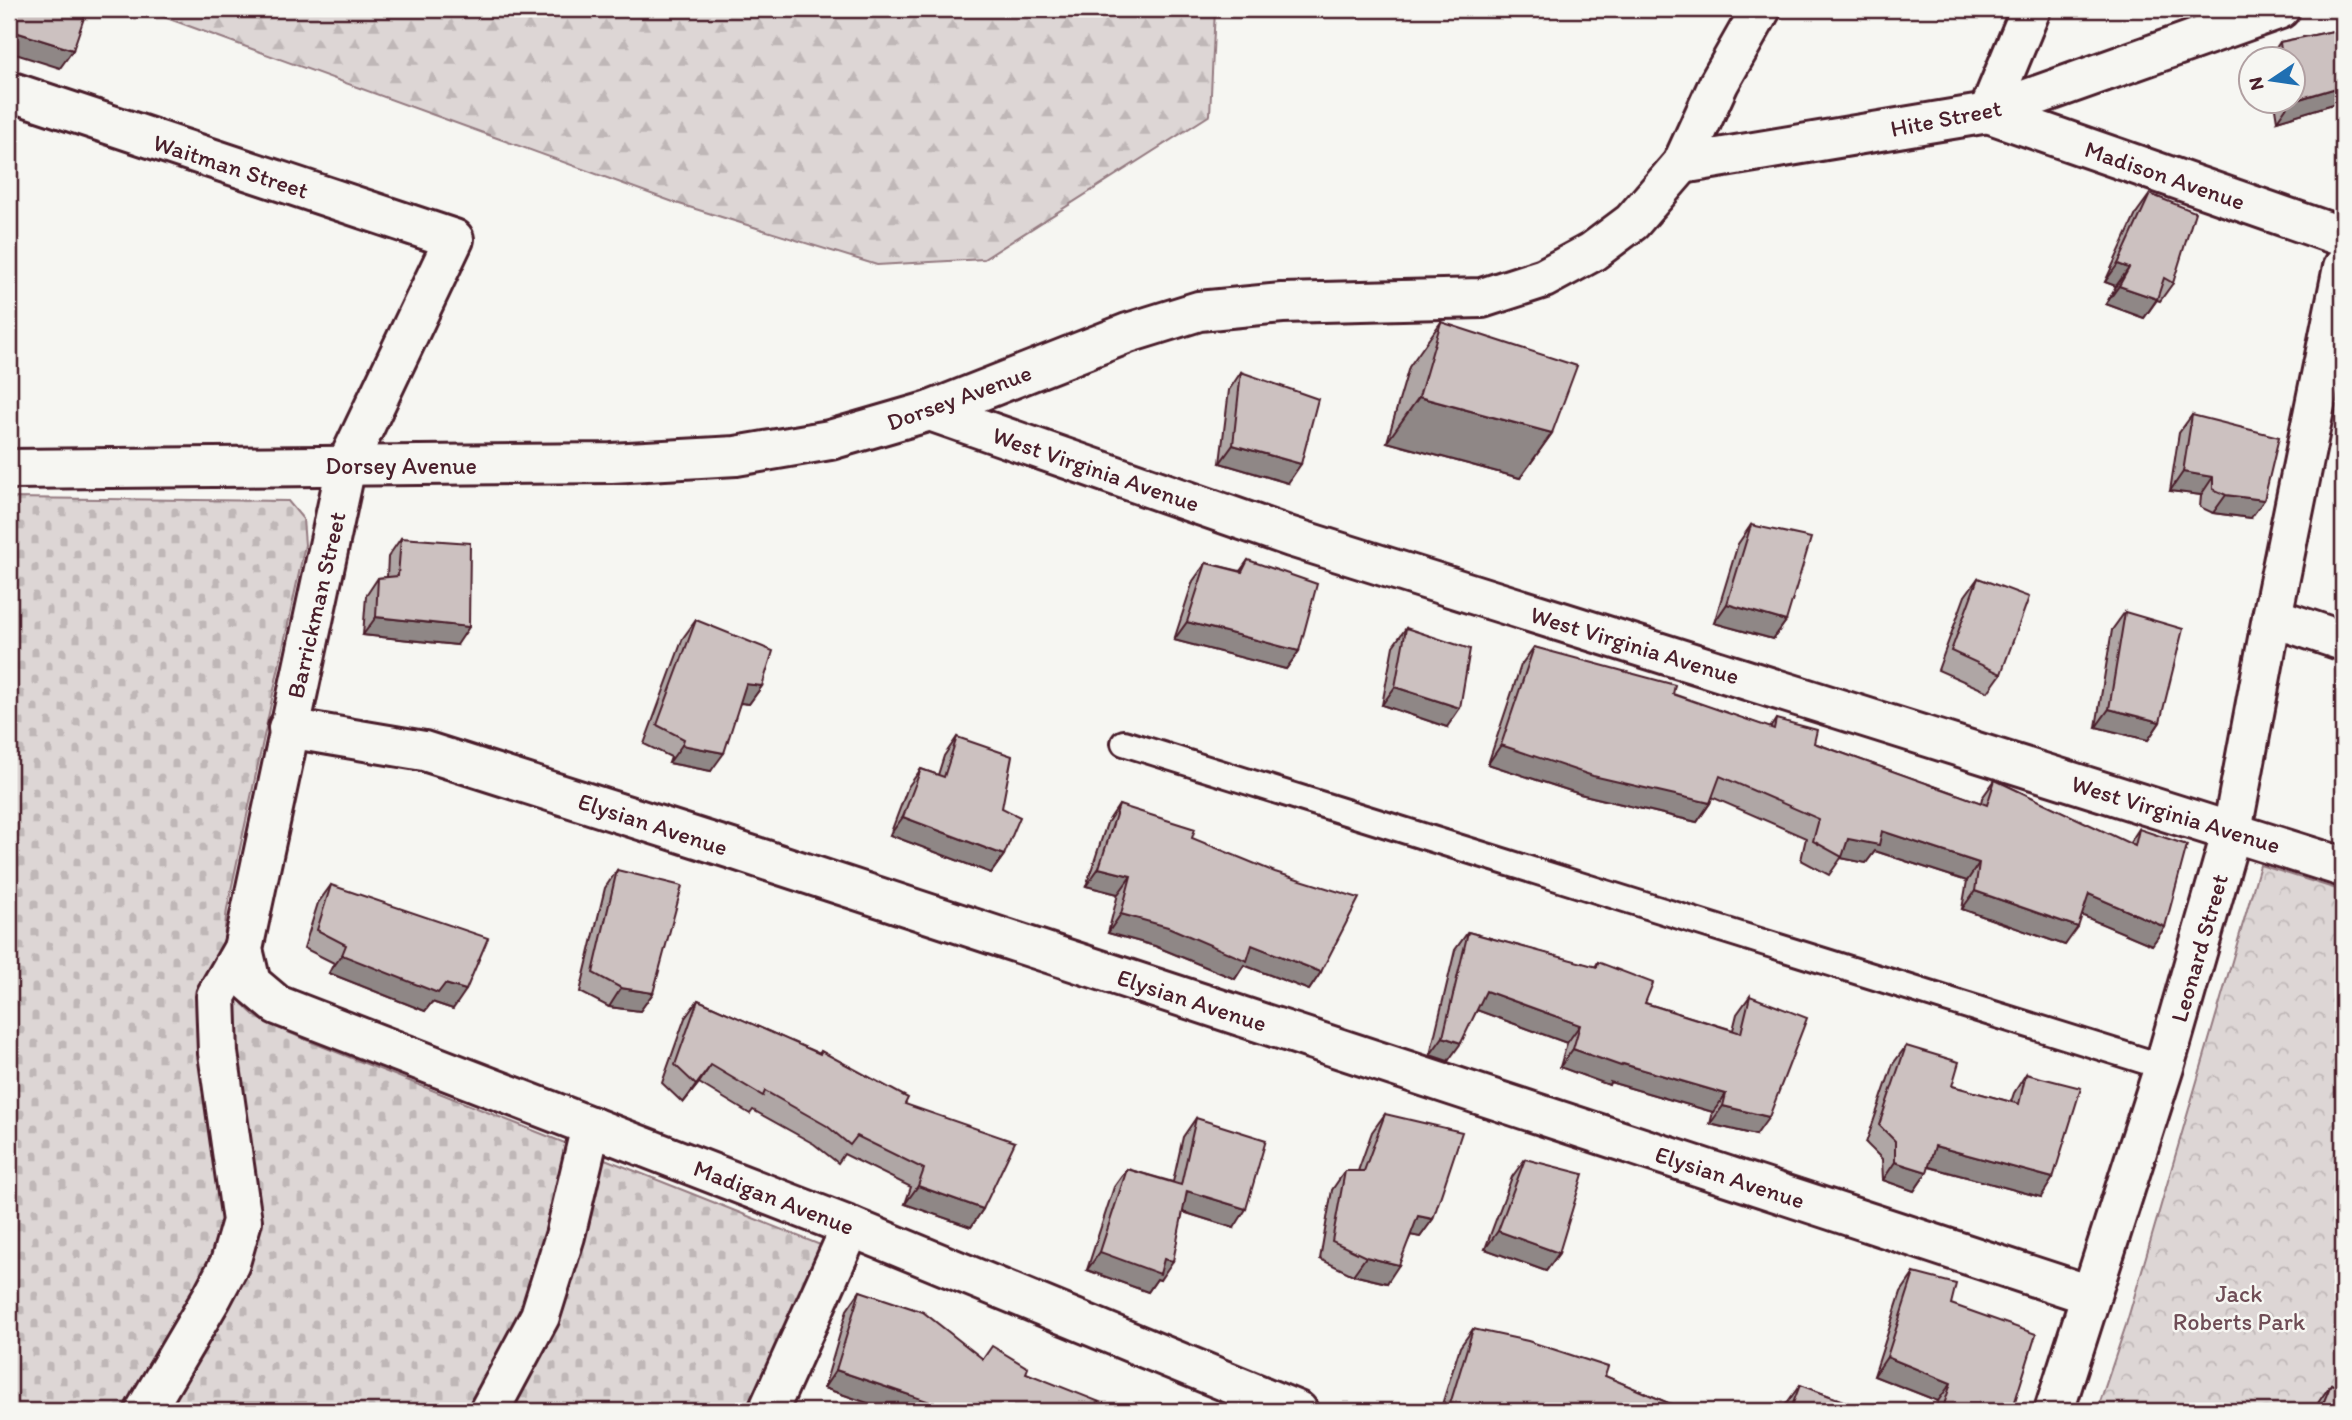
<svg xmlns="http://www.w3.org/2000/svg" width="2352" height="1420" viewBox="0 0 2352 1420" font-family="Itim,sans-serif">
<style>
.forest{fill:url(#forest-firs);stroke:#947a80;stroke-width:2}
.cemetery{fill:url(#cemetery-stones);stroke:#947a80;stroke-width:2}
.park{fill:url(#park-crowns);stroke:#947a80;stroke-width:2}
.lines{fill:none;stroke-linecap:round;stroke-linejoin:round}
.lane-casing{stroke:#4a1f2b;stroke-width:30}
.street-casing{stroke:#4a1f2b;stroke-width:44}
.secondary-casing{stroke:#4a1f2b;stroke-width:44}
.lane{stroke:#f6f6f2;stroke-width:24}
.street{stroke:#f6f6f2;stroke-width:38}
.secondary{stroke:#f6f6f2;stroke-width:38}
.wall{fill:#afa6a5;stroke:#4a1f2b;stroke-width:2}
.shaded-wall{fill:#8f8786;stroke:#4a1f2b;stroke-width:2}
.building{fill:#ccc1c0;stroke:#4a1f2b;stroke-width:2}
.labels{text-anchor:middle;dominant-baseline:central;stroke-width:5;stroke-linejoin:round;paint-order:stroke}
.street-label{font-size:24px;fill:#4a1f2b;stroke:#f6f6f2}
.park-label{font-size:24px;fill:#6f4d56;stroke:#f6f6f2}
</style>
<defs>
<pattern id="forest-firs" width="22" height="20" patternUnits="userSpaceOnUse" patternTransform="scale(1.75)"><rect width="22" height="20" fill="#ddd6d5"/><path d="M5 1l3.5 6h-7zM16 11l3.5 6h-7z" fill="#bfb7b7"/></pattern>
<pattern id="cemetery-stones" width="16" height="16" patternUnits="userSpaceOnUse" patternTransform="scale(1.75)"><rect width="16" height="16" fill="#ddd6d5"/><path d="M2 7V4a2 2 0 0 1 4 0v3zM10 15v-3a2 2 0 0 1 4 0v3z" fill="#bfb7b7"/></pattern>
<pattern id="park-crowns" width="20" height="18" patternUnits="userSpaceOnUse" patternTransform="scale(1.75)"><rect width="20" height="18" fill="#ddd6d5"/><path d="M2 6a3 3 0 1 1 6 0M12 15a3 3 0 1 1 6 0" fill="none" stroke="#bfb7b7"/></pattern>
</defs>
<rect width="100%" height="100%" fill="#f6f6f2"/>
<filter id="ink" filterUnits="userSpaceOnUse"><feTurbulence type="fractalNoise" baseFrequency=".0143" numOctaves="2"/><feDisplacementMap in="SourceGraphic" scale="14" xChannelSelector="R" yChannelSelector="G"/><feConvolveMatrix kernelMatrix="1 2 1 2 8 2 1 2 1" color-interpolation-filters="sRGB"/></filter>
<g filter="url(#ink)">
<path class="forest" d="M142,9H1215L1210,115L984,259L877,265L676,203Z"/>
<path class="cemetery" d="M9,498L288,501L303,519L305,545L227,909C222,948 220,987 254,1015C266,1025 285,1030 299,1037L823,1246L748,1411H9Z"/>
<path class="park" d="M2260,865L2343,891V1411H2097L2126,1325Z"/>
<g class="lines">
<g class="lane-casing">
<path id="lane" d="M1124,743L2164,1067"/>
</g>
<g class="street-casing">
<g id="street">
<path d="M2031,9L1988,113L2343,237"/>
<path d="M9,91L454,239L346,466L243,949L251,983L277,1005L851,1227L1298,1411"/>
<path d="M1682,164L1988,113L2280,9"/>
<path d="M930,411L1291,537L2343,867"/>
<path d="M2272,617L2343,641"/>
<path d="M288,728L424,751L735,850L2090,1295"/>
<path d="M145,1411L212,1297L230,1263L242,1221L218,1053L216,996L243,949"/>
<path d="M489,1411L540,1316L565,1236L591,1126"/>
<path d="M768,1411L851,1227"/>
<path d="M2054,1411L2164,1067L2232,831L2272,617L2343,267"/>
</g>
</g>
<g class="secondary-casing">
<path id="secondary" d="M9,469L611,463L736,456L830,440L930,411L1128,333L1199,311L1282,303L1482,298L1544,278L1592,252L1632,222L1682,164L1719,83L1761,9"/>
</g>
<use href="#lane" class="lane"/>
<use href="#street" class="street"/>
<use href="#secondary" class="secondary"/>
</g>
<g class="wall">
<path d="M2343,29V101L2277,121L2274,102H2292V60H2268L2280,42Z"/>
<path d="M2150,194L2173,283L2160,301L2157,300L2144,318L2106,304L2116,286L2105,282L2137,212Z"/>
<path d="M1441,322L1552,433L1520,478L1387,442L1409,367Z"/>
<path d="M1241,372L1288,483L1220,463L1229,390Z"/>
<path d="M2192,415L2251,518L2213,513L2200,507L2201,495L2170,491L2179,433Z"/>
<path d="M1751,525L1786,621L1773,639L1714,623L1738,544Z"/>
<path d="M401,538L457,645L363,635L366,596L378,578L387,577L388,557Z"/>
<path d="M1248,560L1299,651L1286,669L1174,640L1193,581L1206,563L1240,571Z"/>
<path d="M1978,578L2001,674L1988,692L1938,670L1965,596Z"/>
<path d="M2125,612L2160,722L2148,740L2096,727L2112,630Z"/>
<path d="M696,620L762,686L749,704L740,703L711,771L669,763L671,757L644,744L683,638Z"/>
<path d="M1406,628L1447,727L1382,705L1393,646Z"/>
<path d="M1534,647L1770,728L1776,719L1814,743L1981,803L1982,798L1995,780L2129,844L2139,829L2165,927L2152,945L2082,915L2065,945L1962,909L1967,881L1875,851L1866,863L1841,858L1829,875L1801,860L1806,838L1712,797L1710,803L1697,822L1580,794L1488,764L1521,665Z"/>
<path d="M957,737L1002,808L1004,855L991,873L890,835L908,787L921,769L938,775L944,756Z"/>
<path d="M1119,805L1192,838L1321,972L1309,990L1244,965L1235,979L1155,946L1108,933L1118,894L1086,886L1107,823Z"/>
<path d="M617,870L653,993L640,1011L609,1007L580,992L605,888Z"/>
<path d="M331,885L453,1009L432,1002L425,1011L329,973L334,963L304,948L318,903Z"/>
<path d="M1468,932L1595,967L1598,962L1645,1003L1733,1030L1737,1014L1750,996L1756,1135L1710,1124L1713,1112L1610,1082L1609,1085L1560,1067L1567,1043L1477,1010L1448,1061L1430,1055L1455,950Z"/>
<path d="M698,1000L819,1054L821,1051L905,1104L983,1209L971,1227L905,1204L911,1187L844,1154L838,1163L814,1144L753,1110L750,1114L699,1083L683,1103L662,1083L685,1018Z"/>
<path d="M1906,1046L1952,1086L2011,1102L2014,1093L2026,1074L2041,1197L1929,1167L1927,1172L1914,1191L1883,1180L1882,1159L1866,1143L1893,1064Z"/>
<path d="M1385,1114L1433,1219L1420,1237L1411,1235L1387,1283L1353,1275L1320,1259L1332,1190L1345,1171H1358L1372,1132Z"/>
<path d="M1196,1118L1234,1228L1183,1212L1160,1280L1157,1279L1148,1292L1087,1270L1114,1187L1127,1169L1173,1182L1183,1137Z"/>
<path d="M1525,1159L1559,1253L1546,1271L1485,1249L1512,1177Z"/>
<path d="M1914,1273L1951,1304L2012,1411H1935L1938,1401L1874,1376L1901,1292Z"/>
<path d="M860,1291L983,1359L1026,1373L1109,1411H891L824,1388L847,1310Z"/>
<path d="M1473,1329L1605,1376L1687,1411H1440L1460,1347Z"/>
<path d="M2331,1384L2343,1411H2315L2318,1403Z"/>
<path d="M1800,1385L1870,1411H1781Z"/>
</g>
<g class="shaded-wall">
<path d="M9,30L73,50L60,68L9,52Z"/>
<path d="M2343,86V101L2277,121L2290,102Z"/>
<path d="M2118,264L2129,268L2116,286L2105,282Z"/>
<path d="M2119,286L2157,299L2144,318L2106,304Z"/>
<path d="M1419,397L1552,433L1520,478L1387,442Z"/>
<path d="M1233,445L1301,464L1288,483L1220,463Z"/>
<path d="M2183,472L2213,477L2201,495L2170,491Z"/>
<path d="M2226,495L2264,500L2251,518L2213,513Z"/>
<path d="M1727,604L1786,621L1773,639L1714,623Z"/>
<path d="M376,617L469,627L457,645L363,635Z"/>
<path d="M1187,622L1299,651L1286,669L1174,640Z"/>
<path d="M746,684L762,686L749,704L733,702Z"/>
<path d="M1395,687L1460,708L1447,727L1382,705Z"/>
<path d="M2109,709L2160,722L2148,740L2096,727Z"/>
<path d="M682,745L724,753L711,771L669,763Z"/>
<path d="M1501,745L1710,803L1697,822L1580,794L1488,764Z"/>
<path d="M903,817L1004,855L991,873L890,835Z"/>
<path d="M1882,831L1979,863L1967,881L1875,851L1866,863L1841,858L1848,839Z"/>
<path d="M1099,868L1131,876L1118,894L1086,886Z"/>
<path d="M1975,891L2078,927L2065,945L1962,909Z"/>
<path d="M2089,894L2165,927L2152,945L2076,913Z"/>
<path d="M1121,914L1252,945L1321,972L1309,990L1244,965L1235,979L1155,946L1108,933Z"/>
<path d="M342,955L445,984L466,990L453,1009L432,1002L425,1011L329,973Z"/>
<path d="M621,988L653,993L640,1011L609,1007Z"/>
<path d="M1486,991L1580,1025L1567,1043L1474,1009Z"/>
<path d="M1443,1037L1461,1043L1448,1061L1430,1055Z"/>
<path d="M1573,1049L1623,1064L1726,1094L1713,1112L1610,1082L1609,1085L1560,1067Z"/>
<path d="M711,1065L699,1083L683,1103L696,1085Z"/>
<path d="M1723,1106L1769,1117L1756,1135L1710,1124Z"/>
<path d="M1935,1146L2053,1178L2041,1197L1922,1165Z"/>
<path d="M1895,1162L1927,1172L1914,1191L1883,1180Z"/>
<path d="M918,1186L983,1209L971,1227L905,1204Z"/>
<path d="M1187,1191L1246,1209L1234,1228L1174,1209Z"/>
<path d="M1418,1216L1433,1219L1420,1237L1405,1234Z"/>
<path d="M1498,1231L1559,1253L1546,1271L1485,1249Z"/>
<path d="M1100,1252L1164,1259L1173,1261L1160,1280L1157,1279L1148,1292L1087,1270Z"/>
<path d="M1366,1257L1399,1265L1387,1283L1353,1275Z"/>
<path d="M1887,1357L1951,1383L1938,1401L1874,1376Z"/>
<path d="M836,1370L945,1407L942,1411H891L824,1388Z"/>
<path d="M1450,1404L1472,1411H1444Z"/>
</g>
<g class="building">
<path d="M9,9H87L73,50L9,30Z"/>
<path d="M2343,29V86L2292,101V60H2282L2280,42Z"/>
<path d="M2150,194L2195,212L2173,283L2164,278L2157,299L2119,286L2129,268L2118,264Z"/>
<path d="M1441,322L1577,366L1552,433L1419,397Z"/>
<path d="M1241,372L1318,399L1301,464L1233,445Z"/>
<path d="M2192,415L2279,437L2264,500L2226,495L2213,489V477L2183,472Z"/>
<path d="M1751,525L1811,538L1786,621L1727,604Z"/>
<path d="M401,538L470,543L469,627L376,617L378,578L398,576Z"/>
<path d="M1248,560L1317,584L1299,651L1187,622L1206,563L1242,572Z"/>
<path d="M1978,578L2029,597L2001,674L1951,651Z"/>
<path d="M2125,612L2183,629L2160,722L2109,709Z"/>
<path d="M696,620L773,651L762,686L746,684L724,753L682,745L684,739L657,725Z"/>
<path d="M1406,628L1470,649L1460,708L1395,687Z"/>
<path d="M1534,647L1675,685L1673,694L1774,729L1776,719L1817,730L1814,743L1987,805L1995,780L2135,846L2139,829L2187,845L2165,927L2089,894L2078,927L1975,891L1979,863L1882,831L1879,845L1848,839L1842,857L1813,841L1819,819L1720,776L1710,803L1593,776L1501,745Z"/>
<path d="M957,737L1012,756L1002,808L1020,817L1004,855L903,817L921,769L944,777Z"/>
<path d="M1119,805L1195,829L1192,838L1275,872L1359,898L1321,972L1252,945L1247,961L1168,927L1121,914L1131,876L1099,868Z"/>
<path d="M617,870L682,886L653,993L621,988L593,973Z"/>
<path d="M331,885L488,938L466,990L445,984L438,993L342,955L346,945L317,930Z"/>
<path d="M1468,932L1597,967L1598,962L1653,983L1645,1003L1741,1033L1750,996L1807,1018L1769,1117L1723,1106L1726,1094L1623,1064L1621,1066L1573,1049L1580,1025L1486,991L1461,1043L1443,1037Z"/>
<path d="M698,1000L820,1054L821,1051L908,1098L905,1104L1015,1142L983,1209L918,1186L924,1169L857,1136L850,1145L827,1126L765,1091L763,1096L711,1065L696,1085L675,1065Z"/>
<path d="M1906,1046L1959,1062L1952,1086L2019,1104L2026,1074L2081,1088L2053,1178L1935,1146L1927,1172L1895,1162V1141L1879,1125Z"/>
<path d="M1385,1114L1462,1132L1433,1219L1418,1216L1399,1265L1366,1257L1332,1241L1345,1171H1364Z"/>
<path d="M1196,1118L1266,1140L1246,1209L1187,1191L1173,1261L1164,1259L1160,1274L1100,1252L1127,1169L1181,1185Z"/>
<path d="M1525,1159L1583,1174L1559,1253L1498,1231Z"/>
<path d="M1914,1273L1956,1284L1951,1304L2036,1334L2012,1411H1942L1951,1383L1887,1357Z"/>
<path d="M860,1291L923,1312L983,1359L992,1346L1028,1368L1026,1373L1110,1406L1109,1411H943L945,1407L836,1370Z"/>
<path d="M1473,1329L1528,1341L1608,1367L1605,1376L1687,1411H1472L1450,1404Z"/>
<path d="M2331,1384L2343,1389V1411H2320Z"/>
<path d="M1800,1385L1870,1411H1790Z"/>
</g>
</g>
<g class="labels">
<g class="street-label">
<text transform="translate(1946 118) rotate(-11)">Hite Street</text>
<text transform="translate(231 166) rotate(18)">Waitman Street</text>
<text transform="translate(2165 175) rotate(19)">Madison Avenue</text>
<text transform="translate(959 397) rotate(-20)">Dorsey Avenue</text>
<text x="401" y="465">Dorsey Avenue</text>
<text transform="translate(1096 469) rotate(19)">West Virginia Avenue</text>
<text transform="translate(316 605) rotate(-77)">Barrickman Street</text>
<text transform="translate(1635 645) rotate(17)">West Virginia Avenue</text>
<text transform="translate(2176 814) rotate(17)">West Virginia Avenue</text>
<text transform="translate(653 824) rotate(18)">Elysian Avenue</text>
<text transform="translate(2199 948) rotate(-74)">Leonard Street</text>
<text transform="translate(1192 1000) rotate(18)">Elysian Avenue</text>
<text transform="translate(1730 1177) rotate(18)">Elysian Avenue</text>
<text transform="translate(774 1197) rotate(21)">Madigan Avenue</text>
</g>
<g class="park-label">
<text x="2239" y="1293">Jack<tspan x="2239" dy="28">Roberts Park</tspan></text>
</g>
</g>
<rect width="2352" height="1420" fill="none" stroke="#f6f6f2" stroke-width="35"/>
<rect x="18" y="18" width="2317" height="1385" fill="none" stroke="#4a1f2b" stroke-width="2.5" filter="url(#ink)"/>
<g transform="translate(2272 80) rotate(257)"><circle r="33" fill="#f6f6f2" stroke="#b1a0a2" stroke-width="2"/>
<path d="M0-5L12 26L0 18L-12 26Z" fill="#1f6fb2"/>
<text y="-10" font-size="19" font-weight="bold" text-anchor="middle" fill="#4a1f2b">N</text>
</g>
</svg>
